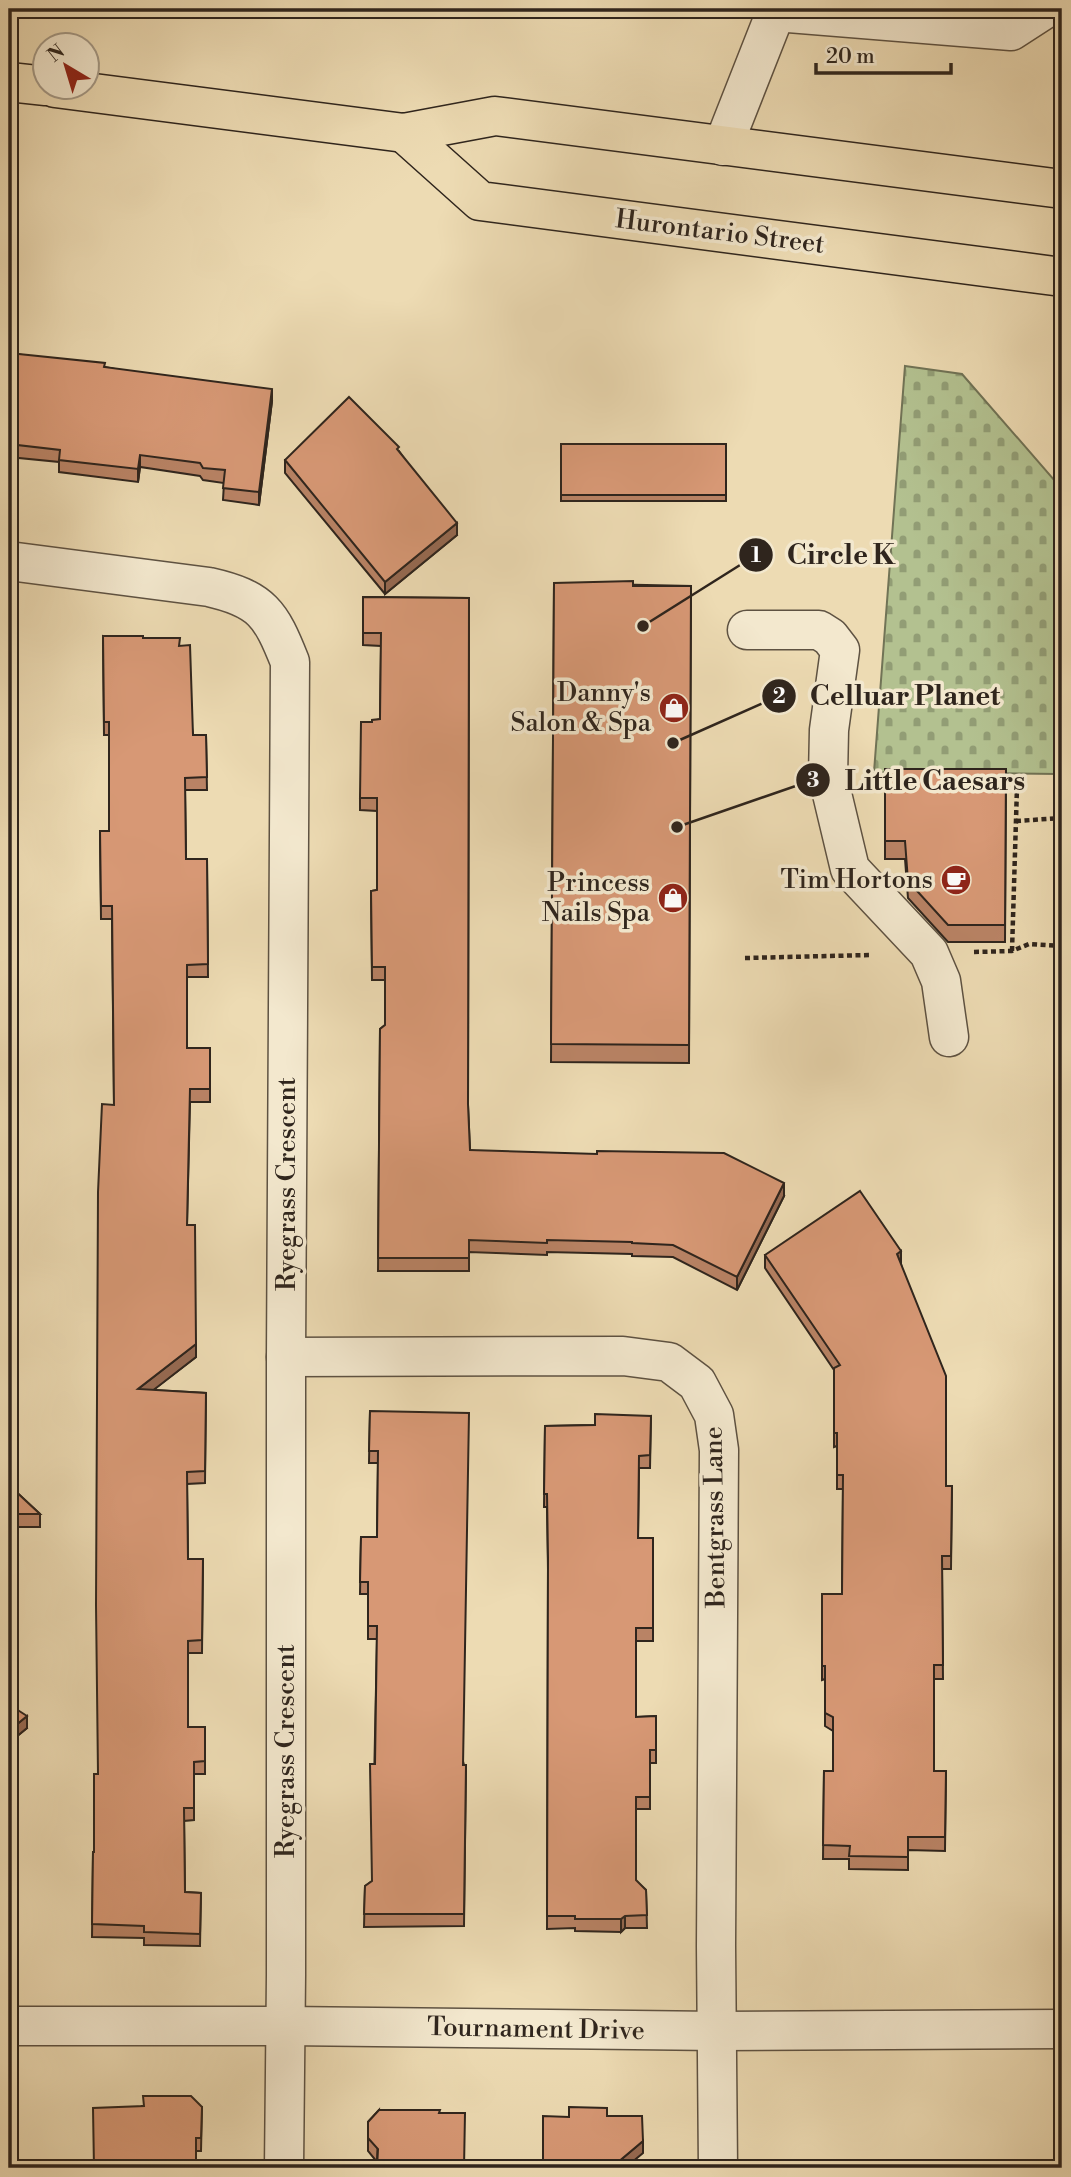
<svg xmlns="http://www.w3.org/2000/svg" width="1071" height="2177" viewBox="0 0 1071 2177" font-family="'Libre Bodoni',serif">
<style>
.cemetery{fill:url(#cemetery-stones);stroke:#717356;stroke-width:2}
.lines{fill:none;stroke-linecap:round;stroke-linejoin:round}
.minor-casing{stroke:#5e5242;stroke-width:41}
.major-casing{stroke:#2f251d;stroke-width:41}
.path{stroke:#2f251d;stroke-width:4.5;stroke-dasharray:5 3.5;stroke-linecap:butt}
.minor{stroke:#f3e8ce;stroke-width:38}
.major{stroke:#eddbb3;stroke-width:38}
.wall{fill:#b98365;stroke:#2f251d;stroke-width:2}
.shaded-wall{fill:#966a52;stroke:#2f251d;stroke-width:2}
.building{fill:#d79875;stroke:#2f251d;stroke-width:2}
.labels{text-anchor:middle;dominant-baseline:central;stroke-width:7;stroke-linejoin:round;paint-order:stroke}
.street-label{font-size:26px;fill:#2f251d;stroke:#f3e8ce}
.poi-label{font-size:26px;fill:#2f251d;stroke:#f3e8ce;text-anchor:end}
.leader{fill:none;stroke:#2f251d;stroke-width:2.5}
.callout-dot{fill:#2f251d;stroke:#f3e8ce;stroke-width:2.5}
.mark-label{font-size:21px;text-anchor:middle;font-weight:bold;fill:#fff}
.callout-label{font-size:28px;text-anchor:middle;font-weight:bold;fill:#2f251d;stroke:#f3e8ce;stroke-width:7;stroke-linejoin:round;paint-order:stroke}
</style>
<defs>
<pattern id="cemetery-stones" width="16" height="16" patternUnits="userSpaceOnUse" patternTransform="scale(1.75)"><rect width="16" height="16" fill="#b3c190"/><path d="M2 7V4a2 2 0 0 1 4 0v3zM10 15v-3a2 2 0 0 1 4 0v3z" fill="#929d75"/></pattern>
</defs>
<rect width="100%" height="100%" fill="#eddbb3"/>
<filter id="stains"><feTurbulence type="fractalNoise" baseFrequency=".00286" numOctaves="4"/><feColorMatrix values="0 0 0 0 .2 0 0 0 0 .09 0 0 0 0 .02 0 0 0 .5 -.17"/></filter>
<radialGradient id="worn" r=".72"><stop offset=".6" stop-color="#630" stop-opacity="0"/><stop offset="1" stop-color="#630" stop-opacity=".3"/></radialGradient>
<path class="cemetery" d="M905,366L962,374L1062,489L1058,774L874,772Z"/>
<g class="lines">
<g class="minor-casing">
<g id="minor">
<path d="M776,12L1011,31L1045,9"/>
<path d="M723,146L777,9"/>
<path d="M9,561L209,587C262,599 271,614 290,662L286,1357V1975L284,2168"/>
<path d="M747,630H819L830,637L840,650L829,730L828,777L850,869L929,953L941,981L949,1037"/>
<path d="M286,1357L623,1356L669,1362L697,1383L714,1415L719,1450L716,1946L718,2168"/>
<path d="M9,2026H286L717,2031L1062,2029"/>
</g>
</g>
<g class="major-casing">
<g id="major">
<path d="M9,82L46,86"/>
<path d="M55,88L404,133L495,116L1062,189"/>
<path d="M404,133L480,201L1062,277"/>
</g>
</g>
<g class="path">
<path d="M1016,821L1062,818"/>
<path d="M1012,951L1017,787"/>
<path d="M974,952L1012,951L1029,944L1062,946"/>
<path d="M745,958L870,955"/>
</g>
<use href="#minor" class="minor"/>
<use href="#major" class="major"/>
</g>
<g class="wall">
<path d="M9,353L105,367L272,401L259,505L223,500L224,483L203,480L200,476L140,467L138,482L59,472V462L9,457Z"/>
<rect x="561" y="444" width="165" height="57"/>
<path d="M399,451L457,535L385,594L285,473V460Z"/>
<path d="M554,583L691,586L689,1063L551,1062Z"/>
<path d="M363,597L469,598L468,1105L470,1150L784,1196L737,1290L673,1257L632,1256V1254L547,1252V1255L469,1252V1271H378L380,1029L385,1025V980H372L371,891L377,890V811L360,810V798L372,722L380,719L381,646L363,645Z"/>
<path d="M103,636L180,646L193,735H206L207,790H185L186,859H207L208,977H187V1048H210V1102H190L187,1225L196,1357L153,1390L206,1393L205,1483L187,1484L188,1559H203L202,1653H188V1727H205V1774H194V1820L184,1821L185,1892L201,1893L200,1946L144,1945V1938L92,1937L93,1852H94L98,1774L114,1105L112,919H101L100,831H109V735H104Z"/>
<path d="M885,769H1006L1005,942H948L908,898L905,859H885Z"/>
<path d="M9,865H12L13,948H9L10,1031Z"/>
<path d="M9,1114L12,1292L17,1326L12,1329L11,1487L40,1514V1527H9Z"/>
<path d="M765,1255L901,1264L946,1486H952L951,1569H942L943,1679H934V1771H946L945,1851L908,1850V1870L849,1869V1859H823L824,1771H833V1731L825,1726V1679L822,1680V1594H842L843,1489H837V1446L834,1447V1370L765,1268Z"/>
<path d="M370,1411L464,1765H466L464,1926L364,1927L365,1886L372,1881L377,1639H368V1594H360L361,1537H377L378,1463H369Z"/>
<path d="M651,1416L650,1468H639L638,1538H653V1641H636V1717L656,1716V1763H650V1809H636V1881L646,1890L647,1928H625L621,1932L575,1931V1928L547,1929L548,1569L547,1507H544L545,1426L595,1425Z"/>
<path d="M9,1558L17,1646L10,1651V1705L27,1728L10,1742L11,1777L16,1812L12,1819L10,1857H9Z"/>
<path d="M143,2106L202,2107L201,2151H196Z"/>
<path d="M379,2110L377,2162L368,2151V2122Z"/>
</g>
<g class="shaded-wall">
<path d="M272,389V401L259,505V492Z"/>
<path d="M140,455V467L138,482V469Z"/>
<path d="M457,523V535L385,594V582Z"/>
<path d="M11,792V820L9,821V809Z"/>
<path d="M784,1183V1196L737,1290V1277Z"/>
<path d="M901,1251V1265L897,1254Z"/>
<path d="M17,1296V1326L12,1329V1317Z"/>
<path d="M196,1344V1357L138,1402V1389Z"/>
<path d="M17,1633V1646L10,1651V1638Z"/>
<path d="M27,1716V1728L10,1742V1730Z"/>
<path d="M16,1799V1812L12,1819L10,1857L12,1806Z"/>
<path d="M625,1916V1928L621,1932V1919Z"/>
<path d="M643,2141V2153L625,2168H611Z"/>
</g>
<g class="building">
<path d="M9,353L105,363L104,367L272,389L259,492L223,488L225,470L203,468L200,463L140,455L138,469L59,460L60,450L9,444Z"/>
<path d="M349,397L399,447L397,449L457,523L385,582L285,460Z"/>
<rect x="561" y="444" width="165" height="51"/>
<path d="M633,581V586H691L689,1045L551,1044L554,583Z"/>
<path d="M363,597L469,598L468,1104L470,1150L597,1154V1151L724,1153L784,1183L737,1277L673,1245L632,1243V1242L547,1240V1243L469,1240V1258H378L380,1029L385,1025V967H372L371,891L377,890V798H360L361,722H372V720L380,719L381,633H363Z"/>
<path d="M103,636H143V638H180L179,646L190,645L193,735H206L207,777L185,778L186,859H207L208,964L187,965V1048H210V1089H190L187,1225H195L196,1344L138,1389L206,1393L205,1471L187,1472L188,1559H203L202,1640L188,1641V1727H205V1761L194,1762V1808H184L185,1892L201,1893L200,1934L144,1932V1926L92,1924L93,1852H94V1774H98L96,1605L98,1192L102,1104L114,1105L112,906H101L100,831H109V722H104Z"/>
<path d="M885,769H1006L1005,925H948L908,881L905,841H885Z"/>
<path d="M9,789L11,792V807L9,809Z"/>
<path d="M9,865H12L13,935H9L10,1018Z"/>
<path d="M9,1114H13L12,1292L17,1296V1313L12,1317L11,1487L40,1514H9Z"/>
<path d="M860,1191L901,1251L897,1254L946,1376V1486H952L951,1556H942L943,1665H934V1771H946L945,1837H908V1857L849,1856L850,1846L823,1845L824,1771H833V1717L825,1713V1666H822V1594H842L843,1475H837V1433H834V1368L840,1365L765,1255Z"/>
<path d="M370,1411L469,1413L463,1765H466L464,1914H364L365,1886L372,1881L370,1764H375L377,1626H368V1582H360L361,1537H377L378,1451H369Z"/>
<path d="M595,1414L651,1416L650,1455L639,1456L638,1538H653V1628H636V1717L656,1716V1750H650V1797H636V1880L646,1890L647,1915L625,1916L621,1919H575V1916H547L548,1558L547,1494H544L545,1426L595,1425Z"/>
<path d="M9,1558L16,1565L17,1633L10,1638V1705L27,1716L10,1730L11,1777L16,1783V1799L12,1806L10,1845H9Z"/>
<path d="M143,2096H191L202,2107L201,2138H196V2168H94L93,2108L144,2106Z"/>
<path d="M569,2107L607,2108V2116H642L643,2141L611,2168H543V2116L569,2117Z"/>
<path d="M379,2110H440L439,2113H465L464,2168H377L378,2149L368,2138V2122Z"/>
<path d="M912,2163V2168H828V2164Z"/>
</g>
<defs>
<g id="shop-disc" transform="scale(1.575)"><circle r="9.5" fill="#8f2418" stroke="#f3e8ce"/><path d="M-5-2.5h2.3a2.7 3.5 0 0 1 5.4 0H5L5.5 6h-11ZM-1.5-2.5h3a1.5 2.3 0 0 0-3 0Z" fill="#fff"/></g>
<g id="cafe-disc" transform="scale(1.575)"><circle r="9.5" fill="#8f2418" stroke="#f3e8ce"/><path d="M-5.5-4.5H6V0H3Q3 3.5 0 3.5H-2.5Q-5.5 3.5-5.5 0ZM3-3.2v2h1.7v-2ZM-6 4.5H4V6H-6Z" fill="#fff"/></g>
</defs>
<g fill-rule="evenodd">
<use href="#shop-disc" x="674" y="708"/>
<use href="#cafe-disc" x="956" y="880"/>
<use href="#shop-disc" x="673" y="898"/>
</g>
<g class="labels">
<g class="street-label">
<text transform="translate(720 232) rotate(7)">Hurontario Street</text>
<text transform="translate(287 1184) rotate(-90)">Ryegrass Crescent</text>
<text transform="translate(715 1517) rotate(-91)">Bentgrass Lane</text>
<text transform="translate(286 1751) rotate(-90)">Ryegrass Crescent</text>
<text transform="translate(536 2029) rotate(1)">Tournament Drive</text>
</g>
<g class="poi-label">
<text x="651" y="693">Danny's<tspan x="651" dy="30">Salon &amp; Spa</tspan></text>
<text x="933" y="880">Tim Hortons</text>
<text x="650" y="883">Princess<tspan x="650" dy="30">Nails Spa</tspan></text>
</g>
</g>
<path class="leader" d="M643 626L756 555M673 743L779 696M677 827L813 780"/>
<g class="callout-dot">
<circle cx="643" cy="626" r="7"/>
<circle cx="673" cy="743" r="7"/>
<circle cx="677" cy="827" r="7"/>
<circle cx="756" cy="555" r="18"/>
<circle cx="779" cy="696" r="18"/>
<circle cx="813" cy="780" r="18"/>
</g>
<g class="mark-label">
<text x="756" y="562">1</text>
<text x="779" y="703">2</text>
<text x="813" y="787">3</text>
</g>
<g class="callout-label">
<text x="841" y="564">Circle K</text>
<text x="905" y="705">Celluar Planet</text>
<text x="935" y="790">Little Caesars</text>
</g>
<rect width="1071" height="2177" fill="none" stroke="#eddbb3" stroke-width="35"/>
<rect x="10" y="10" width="1050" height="2156" fill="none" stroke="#2f251d" stroke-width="3.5"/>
<rect x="18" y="18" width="1036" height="2142" fill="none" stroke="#2f251d" stroke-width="2"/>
<g transform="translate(66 66) rotate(322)"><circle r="33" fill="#f3e8ce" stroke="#a59a87" stroke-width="2"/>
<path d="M0-5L12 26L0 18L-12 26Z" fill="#8f2418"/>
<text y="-10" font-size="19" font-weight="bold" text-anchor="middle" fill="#2f251d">N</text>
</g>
<path d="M816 63v10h135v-10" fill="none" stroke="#2f251d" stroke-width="3.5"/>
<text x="826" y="63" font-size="21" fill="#2f251d" stroke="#f3e8ce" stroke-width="5" paint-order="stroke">20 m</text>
<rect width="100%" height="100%" filter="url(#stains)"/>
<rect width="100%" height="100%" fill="url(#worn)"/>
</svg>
